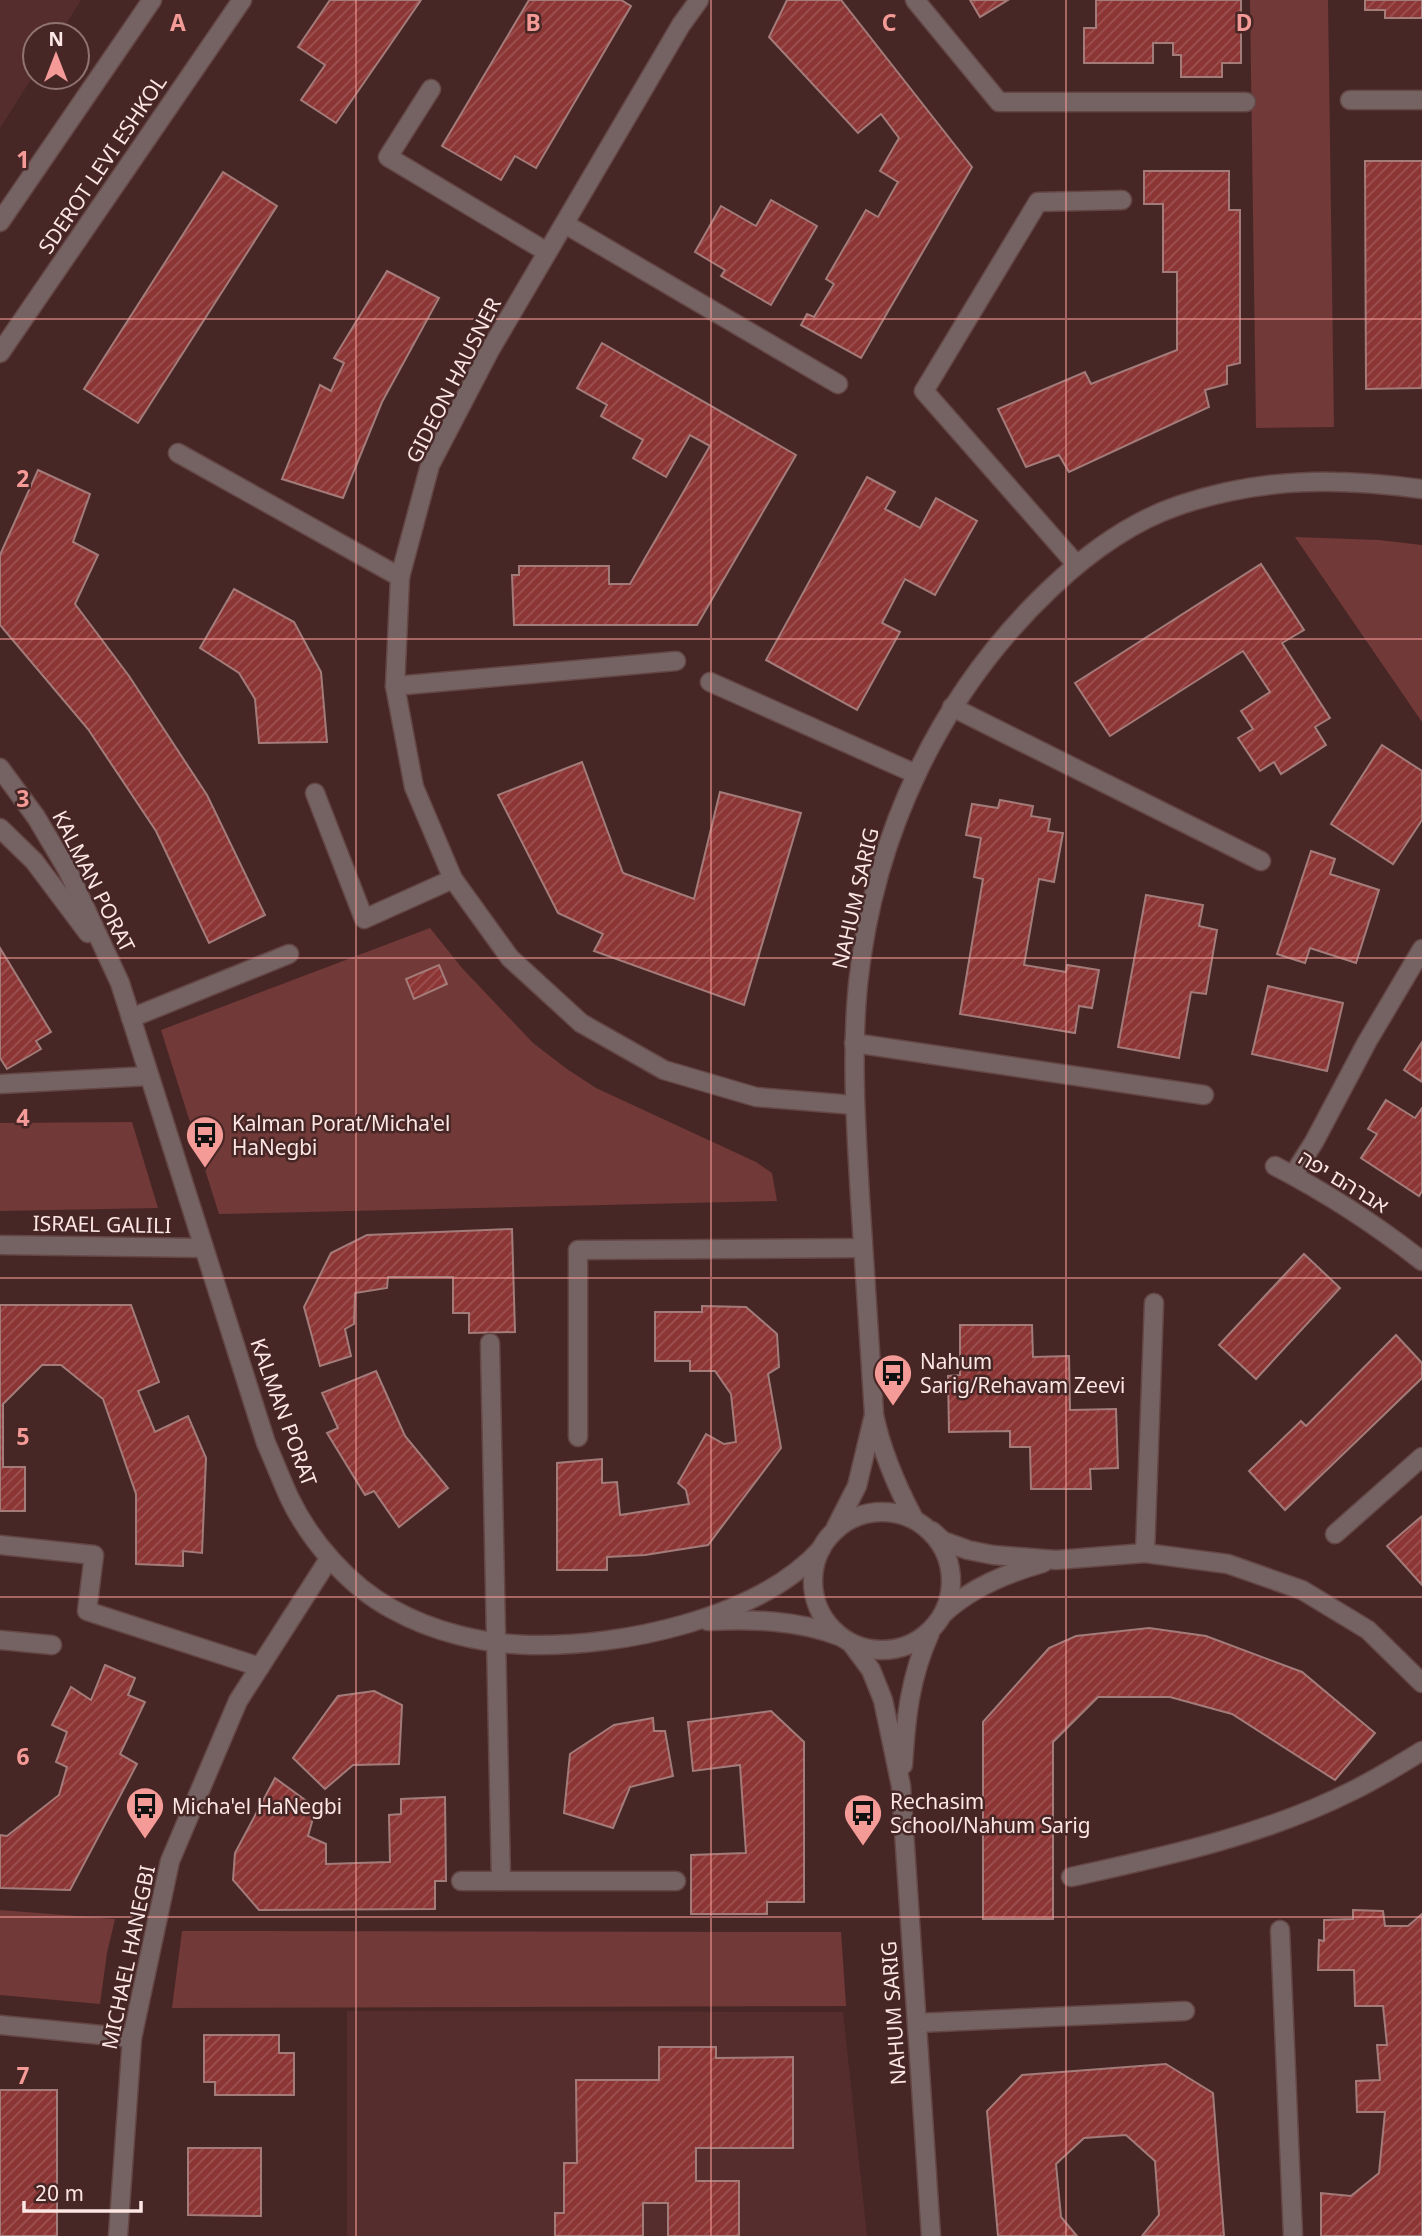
<svg xmlns="http://www.w3.org/2000/svg" width="1422" height="2236" viewBox="0 0 1422 2236" font-family="Georgia,'Noto Sans Hebrew',serif">
<style>
.built{fill:#552d2c}
.green{fill:#713937}
.building{fill:url(#building-hatch);stroke:#a37c7a;stroke-width:2}
.lines{fill:none;stroke-linecap:round;stroke-linejoin:round}
.service-casing{stroke:#644645;stroke-width:21}
.minor-casing{stroke:#644645;stroke-width:21}
.tertiary-casing{stroke:#644645;stroke-width:21}
.service{stroke:#746362;stroke-width:18}
.minor{stroke:#746362;stroke-width:18}
.tertiary{stroke:#746362;stroke-width:18}
.grid{fill:none;stroke:#f59b97;stroke-width:2;stroke-opacity:0.55}
.labels{text-anchor:middle;dominant-baseline:central;stroke-width:5;stroke-linejoin:round;paint-order:stroke}
.street-label{font-size:21px;fill:#fde7e5;stroke:#472726}
.poi-label{font-size:21px;fill:#fde7e5;stroke:#472726;text-anchor:start}
.grid-label{font-size:23px;text-anchor:middle;font-weight:bold;fill:#f59b97;stroke:#472726;stroke-width:5;stroke-linejoin:round;paint-order:stroke}
</style>
<defs>
<pattern id="building-hatch" width="6" height="6" patternUnits="userSpaceOnUse" patternTransform="scale(1.75)"><rect width="6" height="6" fill="#8c3535"/><path d="M-1 1l2-2M0 6l6-6M5 7l2-2" fill="none" stroke="#9d5252"/></pattern>
</defs>
<rect width="100%" height="100%" fill="#472726"/>
<g class="built">
<path d="M0,0H81L59,35H35V73L0,128Z"/>
<path d="M347,2011L843,2012L867,2236H347Z"/>
</g>
<g class="green">
<path d="M1250,0H1328L1334,427L1256,428Z"/>
<path d="M1295,537L1379,540L1422,545V722Z"/>
<path d="M430,928L462,968L533,1043L567,1069L596,1088L756,1162L772,1173L777,1201L219,1214L161,1030Z"/>
<path d="M132,1122L158,1208L0,1211V1123Z"/>
<path d="M0,1910L115,1919L107,1953L100,2004L0,1995Z"/>
<path d="M182,1931L841,1932L846,2006L172,2008Z"/>
</g>
<g class="building">
<path d="M330,0H421L336,123L301,100L325,65L298,47Z"/>
<path d="M529,0H621L631,6L536,168L515,156L501,180L442,146Z"/>
<path d="M787,0H841L972,167L861,358L801,325L807,314L814,317L834,284L826,279L866,210L878,217L898,182L880,171L899,138L881,114L858,133L769,37Z"/>
<path d="M970,0H1008L980,17Z"/>
<path d="M1096,0H1241V63H1222V77H1181V55H1173V43H1153V63H1084V28H1096Z"/>
<path d="M1365,0H1422V18H1385V10H1365Z"/>
<path d="M1365,161H1422V388L1366,389Z"/>
<path d="M1144,171H1229V210H1240V363L1227,366V384L1205,390L1209,407L1069,472L1059,455L1026,467L998,409L1085,372L1091,384L1177,350V272H1163V204H1144Z"/>
<path d="M223,172L277,206L138,423L84,389Z"/>
<path d="M771,200L817,226L771,305L721,276L725,270L695,252L721,206L756,226Z"/>
<path d="M387,271L439,298L382,402L343,498L282,479L320,385L331,391L344,363L334,358Z"/>
<path d="M602,343L796,455L697,625H514L512,575H519V566H609V584H630L710,446L690,435L666,477L633,458L643,440L601,416L607,405L577,388Z"/>
<path d="M38,470L90,494L73,542L98,555L75,604L129,676L207,795L265,915L209,943L156,831L88,729L0,625V555Z"/>
<path d="M867,477L895,492L885,509L920,528L936,498L977,521L935,595L905,579L882,623L900,632L857,710L766,660Z"/>
<path d="M1261,564L1304,630L1282,643L1330,718L1315,727L1326,745L1281,774L1274,762L1260,771L1238,738L1253,729L1241,711L1270,692L1243,651L1110,736L1075,683Z"/>
<path d="M234,589L294,622L321,672L327,742L259,743L255,699L239,673L200,648Z"/>
<path d="M1382,745L1422,771V820L1393,864L1331,824Z"/>
<path d="M582,762L623,873L694,899L720,792L801,813L744,1005L594,951L603,934L558,913L498,795Z"/>
<path d="M1000,800L1033,806L1031,816L1050,819L1048,831L1063,833L1054,882L1039,879L1024,965L1066,972L1067,965L1099,970L1092,1008L1079,1006L1075,1033L960,1014L983,879L974,877L981,838L966,835L972,804L998,808Z"/>
<path d="M1311,851L1335,859L1330,874L1379,890L1356,963L1310,948L1305,963L1277,954Z"/>
<path d="M1146,895L1203,905L1199,926L1217,930L1206,994L1191,992L1179,1058L1118,1047Z"/>
<path d="M0,948L51,1032L36,1041L41,1049L7,1069L0,1058Z"/>
<path d="M439,965L447,984L414,999L406,979Z"/>
<path d="M1268,986L1343,1003L1327,1071L1252,1054Z"/>
<path d="M1422,1042V1082L1404,1070Z"/>
<path d="M1386,1100L1415,1118L1422,1108V1191L1419,1196L1361,1158L1377,1134L1368,1129Z"/>
<path d="M512,1229L515,1332L469,1333V1313H453V1277H388L387,1288L355,1293L354,1324L345,1329L351,1356L320,1366L304,1307L331,1253L367,1235Z"/>
<path d="M1304,1254L1340,1288L1256,1379L1219,1345Z"/>
<path d="M0,1305H131L159,1382L138,1391L155,1432L188,1416L206,1458L202,1553L183,1551V1566L136,1564V1494L103,1399L61,1365H42L3,1404V1467H25V1511H0Z"/>
<path d="M702,1306L746,1307L777,1334L779,1367L768,1374L781,1448L708,1545L645,1555L607,1557V1570H557V1463L602,1459V1483L617,1482L620,1515L689,1504L686,1490L678,1483L706,1434L724,1444L736,1442L731,1394L715,1371H690V1361H655V1312H702Z"/>
<path d="M960,1325H1032L1033,1357L1069,1356L1070,1410L1116,1409L1118,1468L1090,1469L1091,1489H1031L1030,1447H1010V1431L949,1432L948,1376L960,1375Z"/>
<path d="M1396,1335L1422,1363V1378L1285,1510L1249,1471L1301,1421L1306,1426Z"/>
<path d="M376,1371L405,1436L448,1488L399,1527L374,1491L365,1495L327,1433L338,1428L322,1393Z"/>
<path d="M1422,1516V1585L1387,1546Z"/>
<path d="M1149,1628L1206,1636L1302,1672L1375,1733L1335,1780L1232,1714L1170,1697H1098L1053,1742V1919H983V1722L1049,1648L1076,1636Z"/>
<path d="M105,1665L135,1678L128,1695L145,1702L120,1754L137,1764L70,1890L0,1888V1835L7,1836L59,1795L67,1767L56,1762L67,1732L52,1725L71,1687L91,1700Z"/>
<path d="M374,1691L402,1705L399,1764L353,1765L325,1789L293,1758L338,1696Z"/>
<path d="M771,1711L804,1742V1902H767V1914H691V1855L746,1853L740,1765L693,1771L688,1722Z"/>
<path d="M653,1718L654,1731H665L673,1776L630,1787L613,1828L564,1813L570,1754L614,1725Z"/>
<path d="M275,1778L316,1808L308,1836L326,1844V1864L390,1862L389,1815L401,1814V1799L445,1797L446,1881H435V1909L259,1910L233,1880L235,1853Z"/>
<path d="M1353,1910L1383,1911L1385,1926H1408L1422,1914V2236H1321V2193L1351,2196L1379,2173L1385,2112H1357L1356,2081L1380,2080L1377,2045H1387L1383,2006H1355L1354,1970H1318L1319,1940L1324,1941V1920L1353,1919Z"/>
<path d="M204,2035H279V2053H294V2095H215V2082H204Z"/>
<path d="M659,2047H716V2058L793,2057V2148H696V2181H739V2236H668V2203H643V2236H555V2213H564V2163H577L576,2080H659Z"/>
<path d="M1166,2064L1213,2093L1224,2236H1142L1159,2215L1155,2161L1126,2135L1084,2138L1056,2164L1061,2217L1077,2236H998L987,2111L1022,2075Z"/>
<rect x="0" y="2090" width="57" height="146"/>
<path d="M188,2148H261V2216L188,2215Z"/>
</g>
<g class="lines">
<g class="service-casing">
<g id="service">
<path d="M915,0L999,102H1246"/>
<path d="M431,89L388,157L547,252"/>
<path d="M1350,100H1422"/>
<path d="M565,224L838,384"/>
<path d="M178,453L400,577"/>
<path d="M1076,564L924,391L1038,202L1122,200"/>
<path d="M710,682L916,774"/>
<path d="M395,686L676,661"/>
<path d="M952,707L1261,861"/>
<path d="M315,793L364,919L453,879"/>
<path d="M131,1018L289,954"/>
<path d="M854,1043L1204,1095"/>
<path d="M0,1084L149,1076"/>
<path d="M1293,1175L1314,1142L1367,1042L1422,949"/>
<path d="M490,1343L501,1881"/>
<path d="M578,1437V1250L863,1248"/>
<path d="M1335,1534L1422,1457"/>
<path d="M0,1545L94,1555L87,1611L260,1667"/>
<path d="M1145,1553L1154,1303"/>
<path d="M0,1640L52,1645"/>
<path d="M1071,1877C1166,1856 1265,1835 1352,1791C1377,1779 1399,1765 1422,1751"/>
<path d="M461,1881H676"/>
<path d="M1280,1930L1293,2236"/>
<path d="M917,2023L1185,2011"/>
</g>
</g>
<g class="minor-casing">
<g id="minor">
<path d="M699,0L681,25L490,350L430,465L400,577L395,686L414,787L453,879L510,958L581,1023L664,1070L756,1097L854,1105"/>
<path d="M1275,1166C1329,1194 1375,1224 1422,1261"/>
<path d="M0,1245L204,1248"/>
<path d="M932,1531L943,1541L968,1550L993,1555L1056,1560L1145,1553L1228,1564L1302,1590L1368,1630L1422,1683"/>
<path d="M944,1613C972,1587 1007,1573 1043,1563"/>
<path d="M0,2025L132,2038"/>
<path d="M118,2236L132,2038L170,1861L238,1701L329,1559"/>
</g>
</g>
<g class="tertiary-casing">
<g id="tertiary">
<path d="M0,222L152,0"/>
<path d="M0,353L242,0"/>
<path d="M0,768L36,817L68,871L120,983L266,1443C274,1461 281,1479 289,1497C310,1541 349,1586 392,1609C433,1632 483,1644 530,1645C621,1647 757,1619 821,1549"/>
<path d="M0,828L34,861L88,933"/>
<circle cx="882" cy="1581" r="69"/>
<path d="M914,1519C896,1485 882,1453 874,1415C870,1342 865,1269 860,1197C856,1126 851,1055 858,984C874,833 941,692 1051,588C1088,553 1132,521 1180,505C1263,477 1337,478 1422,489"/>
<path d="M836,1527L857,1486L873,1419"/>
<path d="M708,1621C751,1619 798,1620 839,1636"/>
<path d="M851,1643L871,1670L883,1700L901,1786L931,2236"/>
<path d="M903,1765C906,1717 910,1677 930,1633"/>
</g>
</g>
<use href="#service" class="service"/>
<use href="#minor" class="minor"/>
<use href="#tertiary" class="tertiary"/>
</g>
<path class="grid" d="M356,0V2236M711,0V2236M1066,0V2236M0,319H1422M0,639H1422M0,958H1422M0,1278H1422M0,1597H1422M0,1917H1422"/>
<defs>
<g id="bus-pin" transform="scale(2.0125)"><path d="M0 17L-7.5 6A9.5 9.5 0 1 1 7.5 6Z" fill="#f59b97" stroke="#472726"/><path d="M-5-6H5V4H4V6H2V4H-2V6H-4V4H-5ZM-3.5-4V0h7V-4ZM-3.5 1.2v1.5H-2V1.2ZM2 1.2v1.5H3.5V1.2Z" fill="#111"/></g>
</defs>
<g fill-rule="evenodd">
<use href="#bus-pin" x="205" y="1135"/>
<use href="#bus-pin" x="893" y="1373"/>
<use href="#bus-pin" x="145" y="1806"/>
<use href="#bus-pin" x="863" y="1813"/>
</g>
<g class="labels">
<g class="street-label">
<text transform="translate(102 164) rotate(-56)">SDEROT LEVI ESHKOL</text>
<text transform="translate(453 380) rotate(-63)">GIDEON HAUSNER</text>
<text transform="translate(94 881) rotate(63)">KALMAN PORAT</text>
<text transform="translate(855 898) rotate(-77)">NAHUM SARIG</text>
<text transform="translate(1344 1181) rotate(31)">אברהם יפה</text>
<text transform="translate(102 1224) rotate(1)">ISRAEL GALILI</text>
<text transform="translate(284 1412) rotate(70)">KALMAN PORAT</text>
<text transform="translate(128 1957) rotate(-78)">MICHAEL HANEGBI</text>
<text transform="translate(893 2013) rotate(-94)">NAHUM SARIG</text>
</g>
<g class="poi-label">
<text x="232" y="1123">Kalman Porat/Micha'el<tspan x="232" dy="24">HaNegbi</tspan></text>
<text x="920" y="1361">Nahum<tspan x="920" dy="24">Sarig/Rehavam Zeevi</tspan></text>
<text x="890" y="1801">Rechasim<tspan x="890" dy="24">School/Nahum Sarig</tspan></text>
<text x="172" y="1806">Micha'el HaNegbi</text>
</g>
</g>
<g class="grid-label">
<text x="178" y="31">A</text>
<text x="533" y="31">B</text>
<text x="889" y="31">C</text>
<text x="1244" y="31">D</text>
<text x="23" y="168">1</text>
<text x="23" y="487">2</text>
<text x="23" y="807">3</text>
<text x="23" y="1126">4</text>
<text x="23" y="1445">5</text>
<text x="23" y="1765">6</text>
<text x="23" y="2084">7</text>
</g>
<g transform="translate(56 56)"><circle r="33" fill="#472726" stroke="#907472" stroke-width="2"/>
<path d="M0-5L12 26L0 18L-12 26Z" fill="#f59b97"/>
<text y="-10" font-size="19" font-weight="bold" text-anchor="middle" fill="#fde7e5">N</text>
</g>
<path d="M24 2201v10h117v-10" fill="none" stroke="#fde7e5" stroke-width="3.5"/>
<text x="35" y="2201" font-size="21" fill="#fde7e5" stroke="#472726" stroke-width="5" paint-order="stroke">20 m</text>
</svg>
